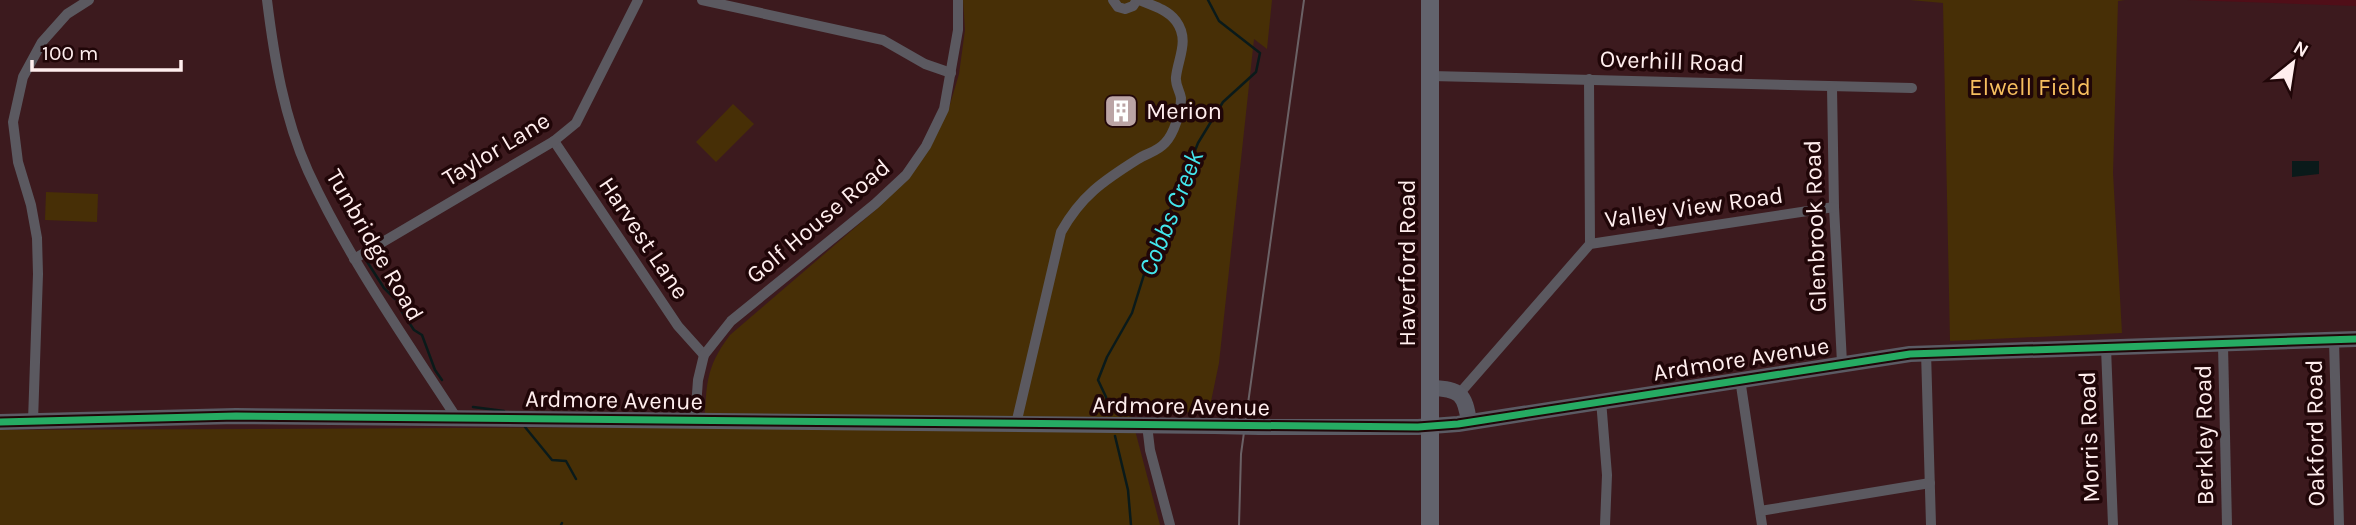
<svg xmlns="http://www.w3.org/2000/svg" width="2356" height="525" viewBox="0 0 2356 525" font-family="Karla,sans-serif">
<style>
.built{fill:#500e18}
.green{fill:#472f06}
.water{fill:#0a1a1a}
.lines{fill:none;stroke-linecap:round;stroke-linejoin:round}
.stream{stroke:#0a1a1a;stroke-width:2.5}
.street{stroke:#5b5960;stroke-width:10}
.secondary{stroke:#5b5b64;stroke-width:16}
.primary{stroke:#62636d;stroke-width:18}
.tram{stroke:#6b6165;stroke-width:2}
.secondary-bridge{stroke:#5b5b64;stroke-width:16}
.cycleway-casing{stroke:#200608;stroke-width:11}
.cycleway{stroke:#26ab63;stroke-width:7}
.labels{text-anchor:middle;dominant-baseline:central;stroke-width:7;stroke-linejoin:round;paint-order:stroke}
.street-label{font-size:24px;fill:#fee;stroke:#200608}
.park-label{font-size:24px;fill:#f7bf5f;stroke:#200608}
.poi-label{font-size:24px;fill:#fee;stroke:#200608;text-anchor:start}
.water-label{font-size:26px;font-style:italic;fill:#43e6ed;stroke:#200608}
</style>
<rect width="100%" height="100%" fill="#3c1a1e"/>
<path class="built" d="M2187,0H2356V6Z"/>
<g class="green">
<path d="M963,0H1272L1267,49L1254,39L1219,363L1209,411L1131,415L1160,525H0V430L704,427C707,387 704,369 730,335L879,207L948,111L959,74L965,30Z"/>
<path d="M1755,0H2125L2118,1L2113,173L2122,333L1950,341L1943,3L1910,0Z"/>
<path d="M733,104L754,124L716,162L696,142Z"/>
<path d="M46,192L98,194L97,222L45,220Z"/>
</g>
<path class="water" d="M2292,161H2319V174L2292,177Z"/>
<g class="lines">
<g class="stream">
<path d="M366,260L384,288L395,299"/>
<path d="M402,312L414,330L422,335L435,370L442,380"/>
<path d="M473,407L504,411"/>
<path d="M1109,415L1106,397L1098,380L1107,357L1132,313L1152,249L1181,186L1198,143L1223,102L1256,72L1260,53L1219,21L1208,0"/>
<path d="M525,427L552,460L566,461L576,479"/>
<path d="M1115,436L1128,490L1131,525"/>
<path d="M561,525L562,523"/>
</g>
<g class="street">
<path d="M267,0C274,57 284,118 308,171C348,258 404,337 456,417"/>
<path d="M702,0L883,40L925,64L951,73"/>
<path d="M1113,0L1118,7L1125,9L1133,6L1137,0"/>
<path d="M1431,76L1912,88"/>
<path d="M1589,79L1590,244"/>
<path d="M1832,87L1834,207L1842,363"/>
<path d="M554,141L678,326L704,355"/>
<path d="M354,259L554,141L576,123L638,0"/>
<path d="M2334,340L2339,525"/>
<path d="M2223,345L2227,525"/>
<path d="M2106,348L2113,525"/>
<path d="M1926,352L1931,525"/>
<path d="M1740,379L1762,525"/>
<path d="M1459,394L1590,244L1834,207"/>
<path d="M1601,400L1607,475L1605,525"/>
<path d="M33,421L38,274L37,238L31,205L18,162L13,122L23,77L42,42L67,14L89,0"/>
<path d="M695,421L698,380L704,355L731,321L875,204L906,175L926,146L944,109L958,30V0"/>
<path d="M1016,424L1061,232C1081,196 1103,181 1138,159C1147,153 1157,152 1165,143C1174,134 1181,111 1181,98C1180,91 1175,85 1176,77C1178,58 1190,40 1176,21C1167,9 1151,5 1139,0"/>
<path d="M1147,425L1150,450L1170,525"/>
<path d="M1760,511L1930,483"/>
</g>
<g class="secondary">
<path d="M1432,388C1460,389 1465,394 1469,422"/>
<path d="M0,422L236,416L1214,426"/>
<path d="M1260,427H1418L1458,424L1910,354L2356,339"/>
</g>
<path class="primary" d="M1430,525V0"/>
<path class="tram" d="M1239,525L1241,454L1304,0"/>
<path class="secondary-bridge" d="M1214,426L1260,427"/>
<g class="cycleway-casing">
<path id="cycleway" d="M0,422L236,416L1418,427L1458,424L1910,354L2356,339"/>
</g>
<use href="#cycleway" class="cycleway"/>
</g>
<defs>
<g id="building-square" transform="scale(1.75)"><rect x="-9" y="-9" width="18" height="18" rx="4" fill="#bba4a5" stroke="#200608"/><path d="M-4-6H4V6H1V3H-1V6H-4ZM-2.5-4.3h1.7v1.8h-1.7ZM.8-4.3h1.7v1.8H.8ZM-2.5-1h1.7V.8h-1.7ZM.8-1h1.7V.8H.8Z" fill="#fff"/></g>
</defs>
<g fill-rule="evenodd">
<use href="#building-square" x="1121" y="111"/>
</g>
<g class="labels">
<g class="street-label">
<text transform="translate(1672 61) rotate(2)">Overhill Road</text>
<text transform="translate(496 149) rotate(-31)">Taylor Lane</text>
<text transform="translate(1694 207) rotate(-8)">Valley View Road</text>
<text transform="translate(818 221) rotate(-40)">Golf House Road</text>
<text transform="translate(1815 226) rotate(-92)">Glenbrook Road</text>
<text transform="translate(644 238) rotate(56)">Harvest Lane</text>
<text transform="translate(375 245) rotate(60)">Tunbridge Road</text>
<text transform="translate(1407 263) rotate(-90)">Haverford Road</text>
<text transform="translate(1741 359) rotate(-9)">Ardmore Avenue</text>
<text transform="translate(614 400) rotate(1)">Ardmore Avenue</text>
<text transform="translate(1181 406) rotate(1)">Ardmore Avenue</text>
<text transform="translate(2315 433) rotate(-91)">Oakford Road</text>
<text transform="translate(2204 435) rotate(-91)">Berkley Road</text>
<text transform="translate(2089 437) rotate(-92)">Morris Road</text>
</g>
<g class="park-label">
<text x="2030" y="87">Elwell Field</text>
</g>
<g class="poi-label">
<text x="1146" y="111">Merion</text>
</g>
<g class="water-label">
<text transform="translate(1171 213) rotate(-68)">Cobbs Creek</text>
</g>
</g>
<g transform="translate(2293 63) rotate(30)" stroke="#200608" stroke-width="5" paint-order="stroke">
<path d="M0-5L12 26L0 18L-12 26Z" fill="#ffeeee"/>
<text y="-10" font-size="19" font-weight="bold" text-anchor="middle" fill="#ffeeee">N</text>
</g>
<path d="M32 60v10h149v-10" fill="none" stroke="#ffeeee" stroke-width="3.5"/>
<text x="42" y="60" font-size="21" fill="#ffeeee" stroke="#200608" stroke-width="5" paint-order="stroke">100 m</text>
</svg>
